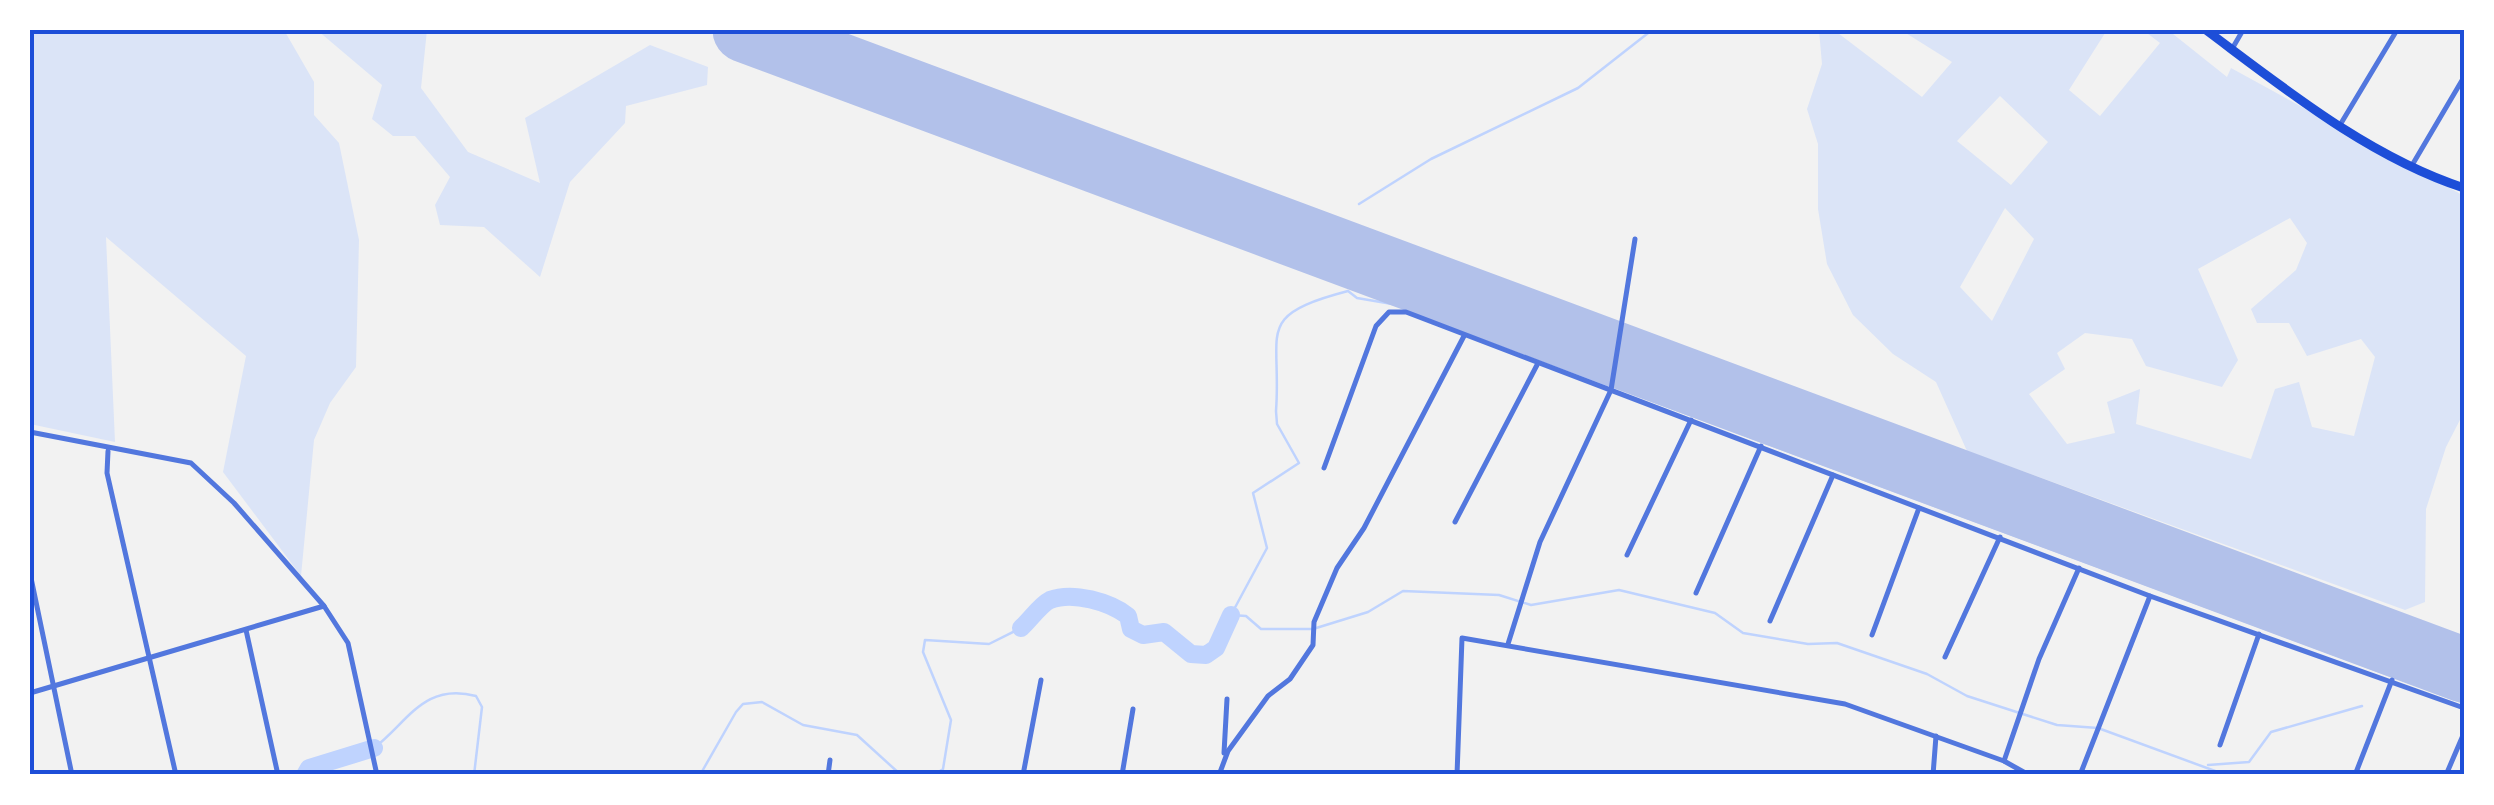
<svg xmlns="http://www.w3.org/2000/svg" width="2494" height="805" viewBox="0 0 2494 805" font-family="Inter,sans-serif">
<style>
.green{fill:#dbe4f7;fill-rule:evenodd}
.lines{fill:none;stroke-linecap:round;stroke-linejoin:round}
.stream{stroke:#bfd3fe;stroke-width:2.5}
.river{stroke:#bfd3fe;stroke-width:18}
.runway{stroke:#b2c1ea;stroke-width:65}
.minor{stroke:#5277de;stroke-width:5}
.trunk{stroke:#1d4ed8;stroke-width:9}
.neatline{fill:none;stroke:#1d4ed8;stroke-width:4}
</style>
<rect width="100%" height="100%" fill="#f2f2f2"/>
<g class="green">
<path d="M30,30H284L314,82V115L339,143L359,240L356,367L330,403L314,440L301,576L223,472L246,356L106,237L115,442L30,424Z"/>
<path d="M317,30H427L421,88L468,152L540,183L525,118L650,45L708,67L707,85L626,106L625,123L570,182L540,277L484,227L440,225L435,205L450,177L415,136H393L372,119L382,85Z"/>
<path d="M1819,30H1834L1922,97L1952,62L1901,30H2107L2069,90L2100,116L2160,43L2143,30H2168L2227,77L2231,68L2464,196V412L2446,447L2426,509L2425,602L2405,610L1967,451L1936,382L1893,354L1853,315L1827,264L1818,209V144L1807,109L1822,64ZM2000,96L2048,142L2011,185L1957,141ZM2005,208L2034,239L1992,321L1960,287ZM2290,218L2307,243L2296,270L2251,309L2257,323H2289L2307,356L2361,339L2375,357L2354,436L2312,427L2299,382L2275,389L2251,459L2136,424L2140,389L2107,402L2115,433L2067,444L2029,394L2065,369L2057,353L2085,333L2132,339L2146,366L2222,387L2238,360L2198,269Z"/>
</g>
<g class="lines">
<g class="stream">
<path d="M1359,204L1431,159L1578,88L1652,30"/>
<path d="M1608,385L1398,305L1357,298L1348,291C1253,316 1282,330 1276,411L1277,424L1299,463L1253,493L1267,548L1231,615L1246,616L1261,629H1313L1368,612L1403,591L1499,595L1531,605L1619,590L1715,613L1743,633L1808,644L1837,643L1927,674L1967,696L2057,725L2098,728L2226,775"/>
<path d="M1615,387L2464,703"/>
<path d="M374,748C408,722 424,682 476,696L482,707L474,775"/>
<path d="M2208,765L2249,762L2271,732L2362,706"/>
<path d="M700,775L736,712L743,704L762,702L803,725L857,735L901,775"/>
<path d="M934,775L943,769L951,720L923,652L925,640L989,644L1021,628"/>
</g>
<g class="river">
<path d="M1021,628C1030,620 1040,605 1050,600C1073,591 1110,602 1128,616L1131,629L1143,635L1164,632L1191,654L1206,655L1216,648L1231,615"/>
<path d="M305,775L309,768L374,748"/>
</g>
<path class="runway" d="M745,30L2464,670"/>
<g class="minor">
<path d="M2232,49L2243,30"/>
<path d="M2340,125L2397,30"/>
<path d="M2411,167L2464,77"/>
<path d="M30,432L191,463L234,503L324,606L348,643L377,775"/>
<path d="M108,451L107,473L176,775"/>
<path d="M1324,468L1376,326L1389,312H1406L2150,596L2464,708"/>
<path d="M1455,522L1537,365"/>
<path d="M1627,555L1691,420"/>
<path d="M30,573L72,775"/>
<path d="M1696,593L1761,446"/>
<path d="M1770,621L1833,475"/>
<path d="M246,630L278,775"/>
<path d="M1872,635L1919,508"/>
<path d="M1508,644L1540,542L1611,390L1635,239"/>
<path d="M1945,657L2000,537"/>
<path d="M30,693L324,606"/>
<path d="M2220,745L2259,634"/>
<path d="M1224,753L1227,699"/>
<path d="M2004,761L2039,659L2079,568"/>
<path d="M828,775L830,760"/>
<path d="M1023,775L1041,680"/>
<path d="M1122,775L1133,709"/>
<path d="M1219,775L1228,751L1268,696L1290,679L1313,645L1314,622L1337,568L1364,528L1464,336"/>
<path d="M1457,775L1462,638L1845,704L2004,761L2029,775"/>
<path d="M1933,775L1936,736"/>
<path d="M2080,775L2150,596"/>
<path d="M2355,775L2392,680"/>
<path d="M2446,775L2464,733"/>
</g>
<path class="trunk" d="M2206,30C2285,89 2369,157 2464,188"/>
</g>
<rect width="2494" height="805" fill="none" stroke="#ffffff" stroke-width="65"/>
<rect x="32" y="32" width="2430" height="740" class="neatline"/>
</svg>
